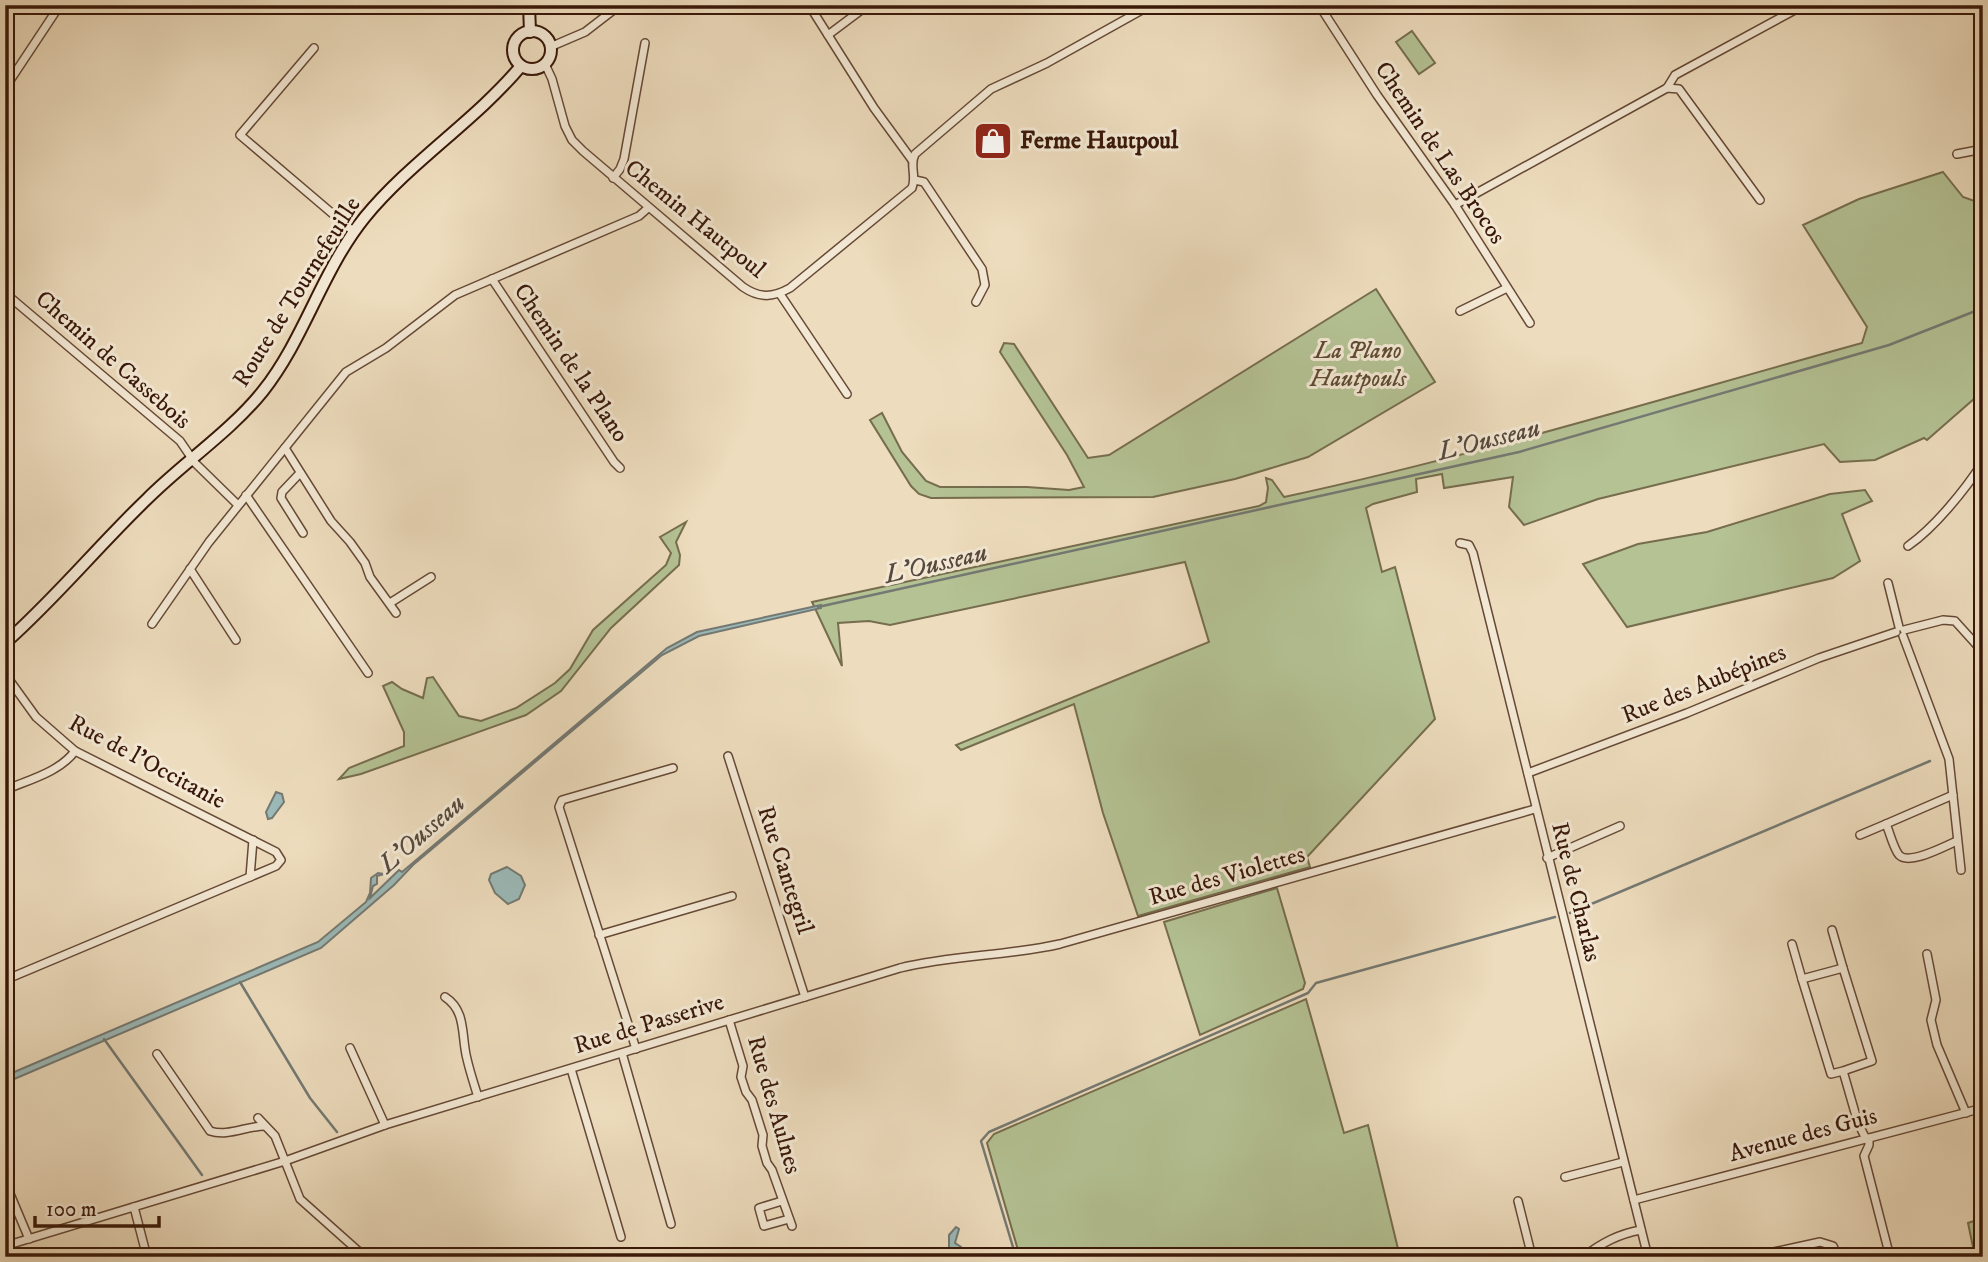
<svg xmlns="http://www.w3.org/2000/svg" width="1988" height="1262" viewBox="0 0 1988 1262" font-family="'IM FELL DW Pica',serif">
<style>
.green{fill:#b4c294;stroke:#766d4e;stroke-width:2}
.water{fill:#9bbab9;stroke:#747973;stroke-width:2}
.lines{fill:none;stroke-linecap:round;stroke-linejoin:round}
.stream{stroke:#747973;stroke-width:2.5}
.street-casing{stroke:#664936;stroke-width:10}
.secondary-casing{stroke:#391809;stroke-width:14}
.street{stroke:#f3e8d4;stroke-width:7}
.secondary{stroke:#f3e8d4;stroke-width:10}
.labels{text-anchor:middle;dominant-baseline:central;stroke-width:6;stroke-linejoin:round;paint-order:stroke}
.poi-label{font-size:24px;font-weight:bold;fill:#391809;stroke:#f3e8d4;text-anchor:start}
.street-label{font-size:24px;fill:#391809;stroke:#f3e8d4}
.park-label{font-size:24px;font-style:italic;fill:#5e4b33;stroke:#f3e8d4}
.water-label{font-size:26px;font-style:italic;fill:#56493e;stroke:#f3e8d4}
</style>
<rect width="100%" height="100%" fill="#eddcbd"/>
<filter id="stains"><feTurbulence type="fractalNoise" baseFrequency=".00286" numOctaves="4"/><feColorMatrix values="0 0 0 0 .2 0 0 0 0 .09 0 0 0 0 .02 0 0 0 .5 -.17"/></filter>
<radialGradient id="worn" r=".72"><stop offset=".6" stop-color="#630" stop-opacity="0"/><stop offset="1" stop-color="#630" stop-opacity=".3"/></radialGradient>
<g class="green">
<path d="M1412,31L1435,63L1419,74L1396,42Z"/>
<path d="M1943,172L1963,197L1983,204V391L1927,440L1924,438L1875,460L1840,462L1824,444L1598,499L1524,525L1509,507L1513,477L1444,488L1442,474L1416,479L1417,492L1373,504L1366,508L1382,572L1395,567L1435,719L1307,857L1310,867L1138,916L1103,813L1074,704L961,750L956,745L1209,642L1185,562L890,625L869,621L838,623L842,666L812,602L1259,506L1266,502L1268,488L1266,478L1272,480L1284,497C1479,455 1670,396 1862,343L1867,327L1803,225L1859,199Z"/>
<path d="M1376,289L1435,382L1308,457L1235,479L1153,497L931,498L919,494L911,486L870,420L882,413L902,452L926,481L940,487H1027L1069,490L1084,487L1067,455L1000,352L1004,343L1014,344L1088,458L1109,455Z"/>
<path d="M1865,490L1872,501L1842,514L1860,561L1833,578L1627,627L1583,564L1638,544L1707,532L1830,494Z"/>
<path d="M686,522L676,542L680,555L679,565L611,628L561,691L526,715L361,774L339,779L349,768L404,746V732L383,686L392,682L402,689L423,698L427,678L433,677L459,716L481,721L516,708L555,683L570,669L593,630L666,565L671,553L660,537Z"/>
<path d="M1277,888L1305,983L1303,989L1200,1035L1164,922Z"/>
<path d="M1306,999L1344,1133L1368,1125L1400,1257H1020L987,1143L994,1134Z"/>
<path d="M1983,1218V1257H1975L1968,1223Z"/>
</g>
<g class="water">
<path d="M821,605V608L699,636L662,655L413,865L394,885L321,948L5,1083V1076L318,942L366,902L370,893L371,878L378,873L384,874L377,876V884L373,886L370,898L399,870L402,872L667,648L697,632Z"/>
<path d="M276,792L282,794L284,802L272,818L268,819L266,812Z"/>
<path d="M507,867L521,876L525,885L519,899L508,904L495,893L489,880L491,874Z"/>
<path d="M956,1227L959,1229L955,1243L961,1247L964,1257H954L949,1252V1235Z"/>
</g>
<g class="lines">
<g class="stream">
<path d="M818,607L1519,452L1889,345L1983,308"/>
<path d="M1975,733L1983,730"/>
<path d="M1570,913L1930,761"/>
<path d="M240,982L310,1098L337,1132"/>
<path d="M104,1039L202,1175"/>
<path d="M1016,1257L981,1141L989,1132L1308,993L1316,983L1555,917"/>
</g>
<g class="street-casing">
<g id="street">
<path d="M809,5L874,108L912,160"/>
<path d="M1319,5L1377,95L1455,205L1530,323"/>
<path d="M828,35L868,5"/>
<path d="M550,47L585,32L620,5"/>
<path d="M314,48L240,135L354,232"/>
<path d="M545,64L552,79L565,126L572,140L583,151L743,287C759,298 772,298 790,288L912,188C917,176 909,165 915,154L991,89L1047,63L1151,5"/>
<path d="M5,88L60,5"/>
<path d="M1667,88L1679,89L1760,200"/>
<path d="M1957,154L1983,149"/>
<path d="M613,178L620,169L624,159L645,43"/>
<path d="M915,180L924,182L982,269L985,285L976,302"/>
<path d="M1455,205L1667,88L1675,75L1804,5"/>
<path d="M492,279L614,462L620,468"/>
<path d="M5,293L180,441L195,463L238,505"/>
<path d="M780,294L847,394"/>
<path d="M1460,311L1507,288"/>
<path d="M285,448L331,521L350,542L365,563L370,577L396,613"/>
<path d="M300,473L282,492L281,498L303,533"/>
<path d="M246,495L368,673"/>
<path d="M1460,543L1469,545L1473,553L1648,1257"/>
<path d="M1908,546C1935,527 1965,490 1983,462"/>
<path d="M190,569L236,640"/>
<path d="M1888,583L1899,627"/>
<path d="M390,603L431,577"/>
<path d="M152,624L209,542L346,372L386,348L455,295L639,216L648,208"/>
<path d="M1904,630L1943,620L1955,621L1983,652"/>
<path d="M1903,636L1949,759L1961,870"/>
<path d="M5,674L36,717L75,751L276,852L281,860L276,866L5,980"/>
<path d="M728,756L805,997"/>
<path d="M1528,773L1687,713L1819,658L1896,632"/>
<path d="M5,790C28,780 60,772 75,751"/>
<path d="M1953,795L1886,824C1890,833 1893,847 1899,855C1909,866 1945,846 1957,841"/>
<path d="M1860,835L1886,824"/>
<path d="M1547,858L1620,826"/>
<path d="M250,877L253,840"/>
<path d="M1832,930L1843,968"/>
<path d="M599,935L732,896"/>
<path d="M1792,944L1802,979"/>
<path d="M1927,954L1936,1000L1931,1020L1937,1045L1966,1113"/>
<path d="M445,997C467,1011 461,1037 467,1059C470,1072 474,1084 478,1097"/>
<path d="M729,1020L743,1066L741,1077L746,1092L752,1100L763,1135L762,1146L767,1163L772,1170L792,1226"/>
<path d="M350,1048L385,1125"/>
<path d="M636,1049L559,807L562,800L673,768"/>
<path d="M622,1053L671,1224"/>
<path d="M157,1054L210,1131C228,1137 246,1126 265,1126"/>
<path d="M571,1069L621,1237"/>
<path d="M1843,1071L1831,1074L1802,979L1843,968L1872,1061L1843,1071L1858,1123L1866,1139"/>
<path d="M258,1118L275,1136L300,1199L365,1257"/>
<path d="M1869,1138V1145L1864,1156L1890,1257"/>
<path d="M1565,1177L1623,1162"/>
<path d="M5,1182L29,1239"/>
<path d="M1634,1200L1983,1108"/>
<path d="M782,1201L759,1208L764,1226L789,1219"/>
<path d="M1518,1201L1532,1257"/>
<path d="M134,1207L147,1257"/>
<path d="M5,1246L285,1161L385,1125L900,968C953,955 1007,956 1060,944L1535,809"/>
<path d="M1583,1257C1602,1243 1618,1234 1641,1230"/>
<path d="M1762,1257L1769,1253L1820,1242L1833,1246L1838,1257"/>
</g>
</g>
<g class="secondary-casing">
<g id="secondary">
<path d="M529,5L530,32"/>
<circle cx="532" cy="50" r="19"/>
<path d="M5,643C56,598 98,546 147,499C184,462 230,432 263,391C305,338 322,270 365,217C411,161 475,121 521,66"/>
</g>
</g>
<use href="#street" class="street"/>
<use href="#secondary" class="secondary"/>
</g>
<defs>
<g id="shop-square" transform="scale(2.0125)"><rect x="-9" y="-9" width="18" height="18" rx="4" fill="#8f2418" stroke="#f3e8d4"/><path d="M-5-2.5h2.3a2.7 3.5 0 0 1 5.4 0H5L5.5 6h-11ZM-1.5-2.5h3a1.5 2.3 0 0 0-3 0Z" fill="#fff"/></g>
</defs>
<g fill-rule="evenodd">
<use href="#shop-square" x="993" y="141"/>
</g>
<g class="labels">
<g class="poi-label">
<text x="1020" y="141">Ferme Hautpoul</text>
</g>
<g class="street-label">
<text transform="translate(1440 153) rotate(56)">Chemin de Las Brocos</text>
<text transform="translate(695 219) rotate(39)">Chemin Hautpoul</text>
<text transform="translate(297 292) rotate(-58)">Route de Tournefeuille</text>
<text transform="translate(113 360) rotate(41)">Chemin de Cassebois</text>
<text transform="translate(571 363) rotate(56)">Chemin de la Plano</text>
<text transform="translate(1704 684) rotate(-22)">Rue des Aubépines</text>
<text transform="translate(147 762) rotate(28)">Rue de l'Occitanie</text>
<text transform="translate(785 870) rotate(72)">Rue Cantegril</text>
<text transform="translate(1227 876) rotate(-16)">Rue des Violettes</text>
<text transform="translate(1576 892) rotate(76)">Rue de Charlas</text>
<text transform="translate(649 1024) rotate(-17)">Rue de Passerive</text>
<text transform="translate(774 1105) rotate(74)">Rue des Aulnes</text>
<text transform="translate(1803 1135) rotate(-15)">Avenue des Guis</text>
</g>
<g class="park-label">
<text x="1358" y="351">La Plano<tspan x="1358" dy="28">Hautpouls</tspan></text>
</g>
<g class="water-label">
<text transform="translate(1489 440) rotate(-14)">L'Ousseau</text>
<text transform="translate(936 564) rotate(-13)">L'Ousseau</text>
<text transform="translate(422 834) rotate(-41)">L'Ousseau</text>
</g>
</g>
<rect width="1988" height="1262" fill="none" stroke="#eddcbd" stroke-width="28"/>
<rect x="7" y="7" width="1974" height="1248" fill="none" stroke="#391809" stroke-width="3.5"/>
<rect x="14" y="14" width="1960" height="1234" fill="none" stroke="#391809" stroke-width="2"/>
<path d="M35 1216v10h124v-10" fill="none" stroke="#391809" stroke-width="3.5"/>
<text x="46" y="1216" font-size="21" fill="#391809" stroke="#f3e8d4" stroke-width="5" paint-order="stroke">100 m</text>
<rect width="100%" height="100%" filter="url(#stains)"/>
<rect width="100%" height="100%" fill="url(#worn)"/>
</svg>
